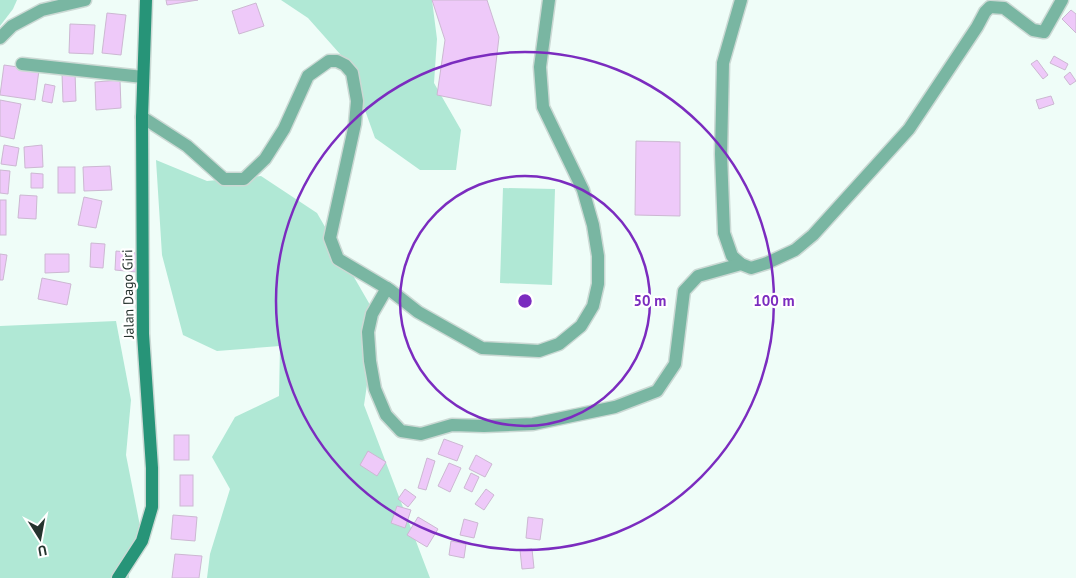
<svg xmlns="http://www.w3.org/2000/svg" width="1076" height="578" viewBox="0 0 1076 578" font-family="'PT Sans',sans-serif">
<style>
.green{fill:#b0e8d5}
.building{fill:#eec9f9;stroke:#ccb8d2}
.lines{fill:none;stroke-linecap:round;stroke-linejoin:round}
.minor-casing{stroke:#cbd9d4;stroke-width:15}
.secondary-casing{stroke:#cbd9d4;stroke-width:15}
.minor{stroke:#79b6a2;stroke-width:12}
.secondary{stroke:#279478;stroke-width:12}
.ring{fill:none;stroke:#7b2cbf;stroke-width:2.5}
.labels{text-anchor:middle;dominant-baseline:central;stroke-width:4.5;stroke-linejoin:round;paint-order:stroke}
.street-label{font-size:14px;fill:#25332e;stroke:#fff}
.centre{fill:#7b2cbf;stroke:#fff;stroke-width:2.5}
.ring-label{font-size:15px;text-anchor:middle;font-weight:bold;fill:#7b2cbf;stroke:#fff;stroke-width:4.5;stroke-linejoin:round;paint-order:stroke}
</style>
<rect width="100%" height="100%" fill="#effdf8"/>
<g class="green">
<path d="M0,0H17L13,9L0,26Z"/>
<path d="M281,0H432L437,39L434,83L461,130L456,170H420L375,138L348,63L308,18Z"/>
<path d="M156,160L207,181L261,176L317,213L377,317L364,405L430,578H207L210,554L230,489L212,457L235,417L279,396L280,346L217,351L183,335L162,255Z"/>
<path d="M503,188L555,189L552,285L500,283Z"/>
<path d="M116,321L131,400L126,455L140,526L129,563V578H0V326Z"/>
</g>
<g class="building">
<path d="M166,0H198L167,5Z"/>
<path d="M432,0H487L499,37L491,106L437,95L445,40Z"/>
<path d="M256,3L264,26L239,34L232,11Z"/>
<path d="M1071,10L1076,14V33L1062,19Z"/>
<path d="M107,13L126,15L121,55L102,53Z"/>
<path d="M70,24L95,25L93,54L69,53Z"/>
<path d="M1054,56L1068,64L1065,70L1050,63Z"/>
<path d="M1037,60L1048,75L1043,79L1031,64Z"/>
<path d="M4,65L39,70L35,100L0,95Z"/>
<path d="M75,72L76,101L63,102L62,73Z"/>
<path d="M1070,72L1076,81L1070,85L1064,77Z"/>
<path d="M120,80L121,108L96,110L95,82Z"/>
<path d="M45,84L55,86L52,103L42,101Z"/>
<path d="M1051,96L1054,104L1039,109L1036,100Z"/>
<path d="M0,100L21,104L14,139L0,136Z"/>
<path d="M636,141L680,142V216L635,215Z"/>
<path d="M4,145L19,148L16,166L1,164Z"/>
<path d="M42,145L43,167L25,168L24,147Z"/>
<path d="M110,166L112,190L84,191L83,167Z"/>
<rect x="58" y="167" width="17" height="26"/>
<path d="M0,170L10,171L8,194L0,193Z"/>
<path d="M31,173L43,174V188H31Z"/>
<path d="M20,195L37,196L36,219L18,218Z"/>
<path d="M84,197L102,201L96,228L78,225Z"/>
<rect x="0" y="200" width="6" height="35"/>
<path d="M91,243L105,244L103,268L90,267Z"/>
<path d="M116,251L137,253L136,272L115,270Z"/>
<path d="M0,254L7,255L3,280H0Z"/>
<path d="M45,254H69V272L45,273Z"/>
<path d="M42,278L71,284L67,305L38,299Z"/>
<rect x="174" y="435" width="15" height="25"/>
<path d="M444,439L463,446L457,461L438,454Z"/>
<path d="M368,451L386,462L377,476L360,465Z"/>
<path d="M476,455L492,464L485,477L469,469Z"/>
<path d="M427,458L435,461L426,490L418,488Z"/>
<path d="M449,463L461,468L450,492L438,486Z"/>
<path d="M471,473L479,477L472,492L464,488Z"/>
<rect x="180" y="475" width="13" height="31"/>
<path d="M405,489L416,497L408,507L398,499Z"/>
<path d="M486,489L494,495L484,510L475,504Z"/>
<path d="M397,506L411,510L405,528L391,523Z"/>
<path d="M173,515L197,517L195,541L171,539Z"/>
<path d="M418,517L438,529L427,547L407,535Z"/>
<path d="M528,517L543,519L540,540L526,538Z"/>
<path d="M464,519L478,523L474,538L460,535Z"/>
<path d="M451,541L466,544L464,558L449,555Z"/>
<path d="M532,549L534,568L522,569L520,550Z"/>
<path d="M175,554L202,556L199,578H172Z"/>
</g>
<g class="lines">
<g class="minor-casing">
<g id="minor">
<path d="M741,0L723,63L721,154L724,233L732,256L741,264L751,268L767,263L795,250L813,235L909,129L977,27L985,12L990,7L1004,8L1033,30L1044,32L1062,0"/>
<path d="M0,38L12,26L42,10L85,0"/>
<path d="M22,64L143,77"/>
<path d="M142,117L187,146L224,179H244L265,159L284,129L308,76L329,61H337L345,65L352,73L357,101L355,124L330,238L338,259L390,290L418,312L482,348L539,351L559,344L581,326L593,306L598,284V256L593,225L583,190L543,107L540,67L549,0"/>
<path d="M387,288L372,314L368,332L370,361L375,389L386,415L401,431L421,434L452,425L484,426L533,424L615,407L657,391L675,364L684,291L698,276L741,264"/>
</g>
</g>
<g class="secondary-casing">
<path id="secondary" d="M118,578L142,541L152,507V468L143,334L142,117L146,0"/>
</g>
<use href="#minor" class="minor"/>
<use href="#secondary" class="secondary"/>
</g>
<g class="ring">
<circle cx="525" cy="301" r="125"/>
<circle cx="525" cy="301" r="249"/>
</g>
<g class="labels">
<g class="street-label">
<text transform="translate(128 294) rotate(-91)">Jalan Dago Giri</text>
</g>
</g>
<circle cx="525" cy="301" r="8" class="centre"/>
<g class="ring-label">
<text x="650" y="306">50 m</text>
<text x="774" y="306">100 m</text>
</g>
<g transform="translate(40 538) rotate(169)" stroke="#ffffff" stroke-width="4" paint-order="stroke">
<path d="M0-4L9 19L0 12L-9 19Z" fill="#25332e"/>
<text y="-8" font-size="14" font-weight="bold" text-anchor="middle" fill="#25332e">U</text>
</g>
</svg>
